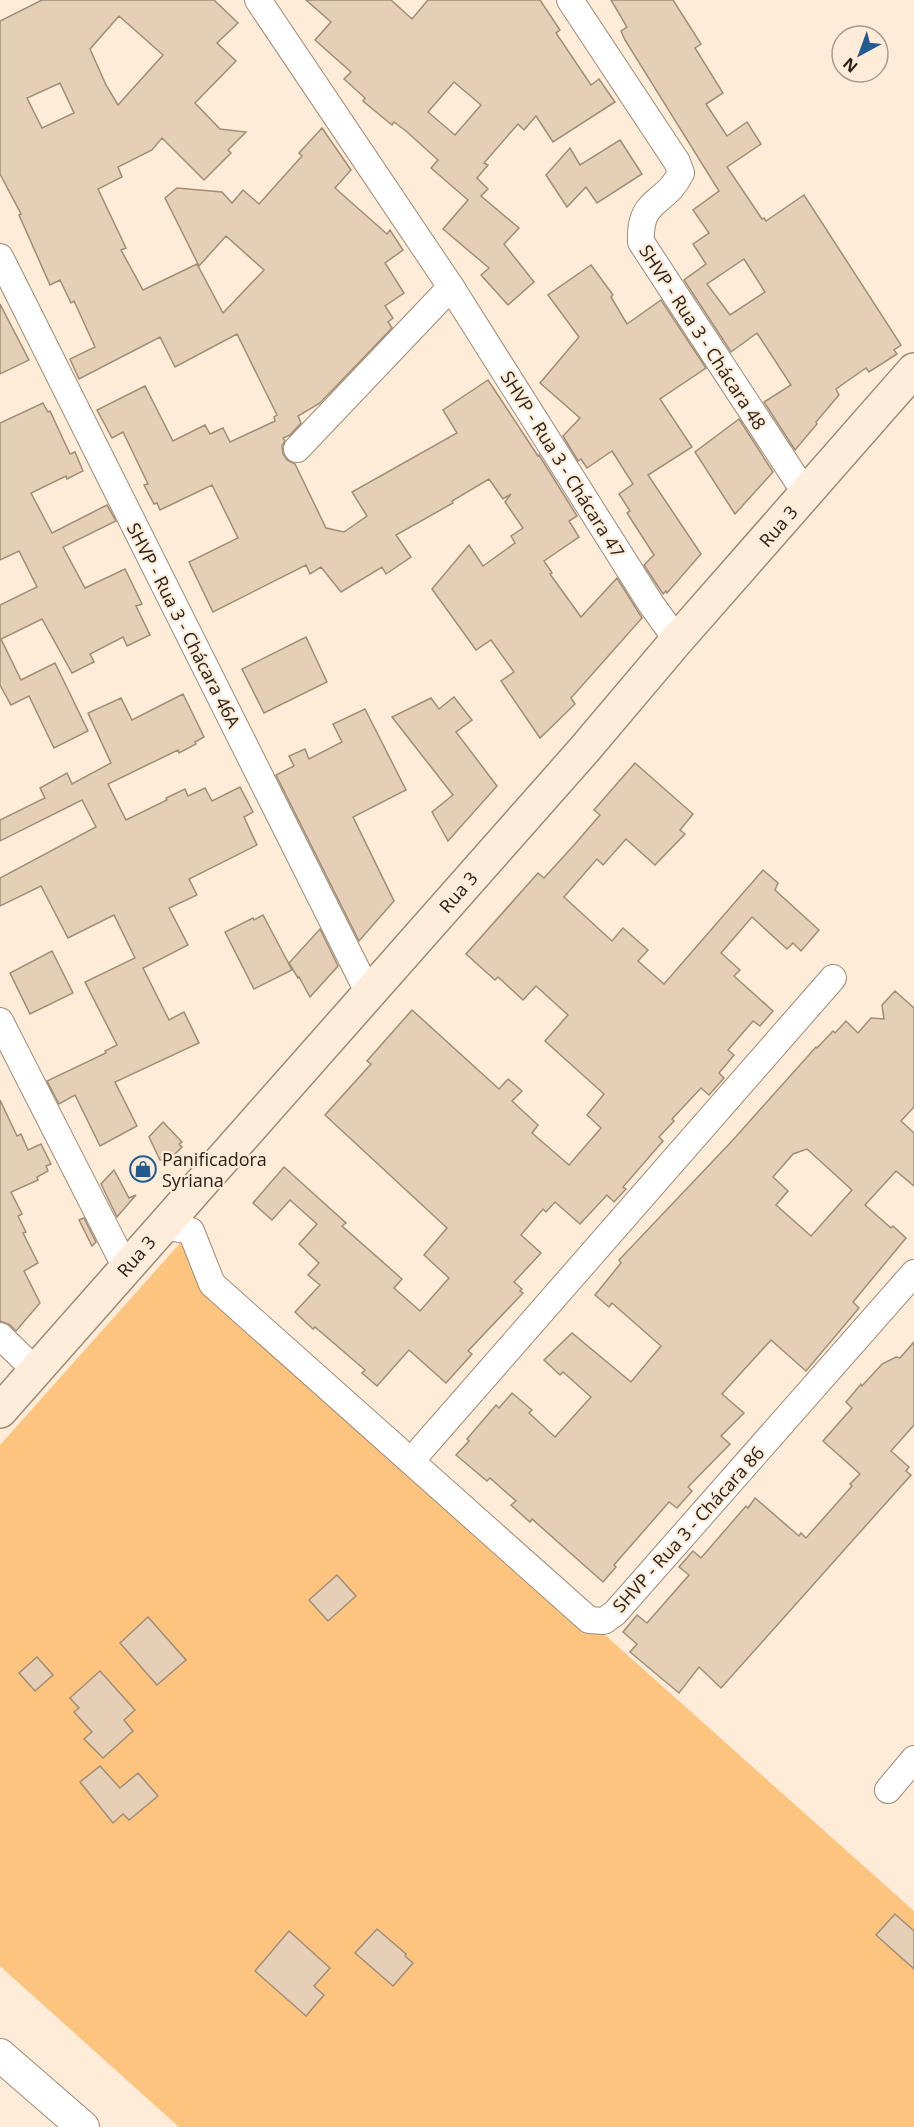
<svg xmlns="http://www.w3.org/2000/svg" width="914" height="2127" viewBox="0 0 914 2127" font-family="'Open Sans',sans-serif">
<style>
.green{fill:#fdc480}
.building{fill:#e5cfb7;stroke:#a18d76;stroke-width:1.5;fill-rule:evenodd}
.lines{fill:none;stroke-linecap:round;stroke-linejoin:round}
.minor-casing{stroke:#9f8a74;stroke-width:28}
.tertiary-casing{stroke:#9f8a74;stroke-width:34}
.secondary-casing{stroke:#9f8a74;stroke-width:36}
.minor{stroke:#fff;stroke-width:26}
.tertiary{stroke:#fff;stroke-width:32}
.secondary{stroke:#fdedda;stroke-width:33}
.labels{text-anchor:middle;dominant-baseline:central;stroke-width:4.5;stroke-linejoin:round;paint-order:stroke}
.street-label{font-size:18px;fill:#292118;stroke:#feecd8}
.poi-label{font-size:18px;fill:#292118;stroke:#feecd8;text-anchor:start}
</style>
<rect width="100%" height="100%" fill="#feecd8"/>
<path class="green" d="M191,1231L212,1284L914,1911V2127H179L0,1966V1445Z"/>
<g class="building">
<path d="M42,0H214L238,23L217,43L236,61L195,103L220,129L246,132L228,150L231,153L204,180L162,138L152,150L118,167L122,177L98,189L126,248L121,250L143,290L197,264L223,313L264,270L226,236L199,266L165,198L177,188L222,192L232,203L243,190L259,204L302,156L299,153L322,128L351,170L335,188L387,234L390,230L403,250L385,263L404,293L385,306L393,318L388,322L392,328L320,403L298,416L301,423L290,435L283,438L285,441L282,446L283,454L287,460L295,464L326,528L344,532L367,516L352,492L457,433L443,410L488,380L538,456L539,455L577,516L569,521L579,537L544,561L552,573L550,574L581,617L617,578L642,618L571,698L575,704L540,738L501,681L514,672L491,640L476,650L432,589L469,545L483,566L515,543L511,536L523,528L505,502L511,494L503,499L489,479L452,501L453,503L396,535L411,557L386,574L382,567L341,592L321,567L310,574L306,565L213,612L189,562L238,538L212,485L160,510L157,503L154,504L144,485L148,484L123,432L112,438L97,410L145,386L173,441L205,425L210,434L223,428L230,442L275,421L274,417L277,415L237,334L175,367L160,337L79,379L70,359L95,347L74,301L71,303L60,280L50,285L19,215L21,214L0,174V21ZM119,16L163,55L118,105L106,85L90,49ZM60,83L74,113L42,128L27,98Z"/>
<path d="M306,0H391L412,19L428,0H540L560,30L556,33L591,85L599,79L615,102L553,142L536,116L524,130L518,124L484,163L488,165L477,178L488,189L481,196L519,228L504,244L534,282L508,305L481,275L489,268L443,229L468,200L431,168L438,160L406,131L394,122L392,125L363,101L365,98L344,79L351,72L315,40L331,22ZM454,82L481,105L455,135L428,112Z"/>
<path d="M611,0H673L701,44L695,48L723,93L706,104L727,136L747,122L761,144L727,167L762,219L764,218L766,221L804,195L901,345L894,350L897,354L869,372L866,368L836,389L839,395L816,422L817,424L795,450L764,402L791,385L757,333L731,352L684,280L706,264L693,244L709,233L693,210L719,191L625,40L621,31L627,27ZM744,259L765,292L730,315L707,284Z"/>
<path d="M620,140L642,174L597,203L586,187L567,207L546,175L570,148L580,165Z"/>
<path d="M591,265L613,295L611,297L627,324L661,300L706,368L660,399L692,447L648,475L701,554L667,593L666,591L663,594L644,565L654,555L627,513L630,511L619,494L633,484L612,451L587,468L581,459L578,461L563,436L580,418L540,383L579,337L548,295Z"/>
<path d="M0,304L29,360L0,374Z"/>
<path d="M43,403L48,412L50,411L70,454L75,452L83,471L67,479L66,476L31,493L52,533L107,505L116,521L63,547L85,588L125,569L142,604L136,606L150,635L127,646L123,637L90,654L94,662L72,673L42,619L1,639L21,680L55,663L88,731L54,748L29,696L11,705L0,685V605L37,587L19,551L0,560V423Z"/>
<path d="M739,419L773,472L735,514L695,452Z"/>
<path d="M306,637L327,682L264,713L242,669Z"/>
<path d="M183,694L204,737L195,742L196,744L179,753L178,750L108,784L126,820L167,800L166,798L185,789L188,796L205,788L212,801L240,787L253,812L244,817L257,845L189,879L197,895L169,908L188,945L143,968L169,1020L184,1012L199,1043L115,1082L137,1126L100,1146L75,1095L59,1104L47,1081L106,1053L105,1051L117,1045L85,982L135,958L114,915L68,938L41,886L0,906V878L96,827L82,800L0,841V820L45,798L40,788L67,773L72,784L111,763L88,713L121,698L132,720Z"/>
<path d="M454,697L472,720L456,732L497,786L448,841L432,812L453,795L392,717L431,698L439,709Z"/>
<path d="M365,709L406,790L353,817L394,901L359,941L276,775L294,766L289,756L305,749L309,759L342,742L333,724Z"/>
<path d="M635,763L693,814L680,830L685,834L655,865L626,839L603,865L597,859L564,897L612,941L623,928L648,950L638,961L664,984L763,870L778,883L775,890L819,930L801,951L793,943L787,949L752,917L721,953L740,970L734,976L773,1011L760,1026L753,1021L728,1050L734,1055L719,1073L724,1078L709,1095L701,1088L672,1119L674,1121L659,1137L663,1141L623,1187L626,1189L614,1202L607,1195L580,1224L555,1202L546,1212L543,1209L521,1235L541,1253L514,1282L522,1289L520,1291L523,1293L468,1351L472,1354L446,1383L409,1350L377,1386L362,1373L365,1370L315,1327L313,1329L295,1312L320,1285L308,1275L319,1263L299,1244L317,1224L290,1200L272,1220L253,1203L284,1167L346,1223L342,1226L402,1279L394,1288L420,1311L449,1278L424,1255L447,1228L325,1115L371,1064L367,1061L412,1010L499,1089L508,1079L522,1091L512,1101L538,1125L532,1133L569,1165L601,1128L587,1115L604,1094L545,1041L568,1015L536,986L523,1000L498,977L495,980L466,954L538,873L544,878L575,844L600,815L594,810Z"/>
<path d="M263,915L292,970L254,989L225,932L253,918L254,920Z"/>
<path d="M320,929L338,966L310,997L299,977L298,978L289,963Z"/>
<path d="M52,951L73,993L30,1014L10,973Z"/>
<path d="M895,991L914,1008V1107L901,1121L914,1133V1186L896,1171L865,1205L891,1228L893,1226L906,1238L853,1302L859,1308L806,1371L771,1340L722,1394L744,1413L721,1436L730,1444L688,1487L692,1491L677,1508L669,1502L614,1565L616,1567L603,1582L532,1519L530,1522L511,1505L516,1501L490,1478L487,1481L456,1455L469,1441L467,1439L496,1405L499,1408L512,1393L532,1410L529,1413L555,1437L591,1397L563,1372L560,1375L544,1360L572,1333L631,1382L661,1346L612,1303L609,1307L595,1295L621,1263L619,1260L732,1141L816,1047L817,1048L833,1031L835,1033L846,1021L858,1033L871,1018L884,1019L882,1005ZM807,1149L852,1190L811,1236L776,1205L788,1191L773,1177L793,1154Z"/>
<path d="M0,1100L17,1136L21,1134L28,1150L41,1144L51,1164L46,1166L48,1171L37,1177L38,1180L11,1192L22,1214L18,1216L26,1232L23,1233L38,1263L24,1271L40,1303L16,1331L10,1325L0,1321Z"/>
<path d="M163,1122L182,1142L179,1144L182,1147L169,1160H160L149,1137Z"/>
<path d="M114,1170L129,1198L136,1195L117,1217L101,1184Z"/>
<path d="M84,1218L96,1242L92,1246L79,1220Z"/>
<path d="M914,1342V1425L891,1451L909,1467L906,1471L911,1475L721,1688L699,1667L679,1693L630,1652L637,1644L623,1632L637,1615L647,1623L689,1575L679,1567L693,1551L701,1558L746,1506L748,1508L755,1498L799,1536L801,1533L806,1538L852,1486L850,1484L860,1474L823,1441L852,1408L846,1402L861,1384L862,1386L882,1364L896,1357L900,1358Z"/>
<path d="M337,1575L356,1596L328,1621L309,1600Z"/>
<path d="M148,1617L186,1660L157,1685L120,1643Z"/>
<path d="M37,1657L53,1675L35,1691L19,1673Z"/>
<path d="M100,1671L135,1710L124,1720L133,1731L103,1758L84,1739L92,1732L74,1712L79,1708L70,1698Z"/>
<path d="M100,1766L120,1788L138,1773L158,1796L129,1820L123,1814L113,1823L80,1782Z"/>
<path d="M895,1914L914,1931V1969L876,1935Z"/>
<path d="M377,1929L406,1954L405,1956L413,1963L393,1986L355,1953Z"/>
<path d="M289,1931L330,1968L314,1986L324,1995L306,2016L255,1971Z"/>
</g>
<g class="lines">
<g class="minor-casing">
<g id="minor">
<path d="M258,0L451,287L651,604L677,640"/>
<path d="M570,0L677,162L681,173C665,206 639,197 641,242L806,494"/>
<path d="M0,257L369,994"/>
<path d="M297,449L451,287"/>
<path d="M0,1021L126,1268"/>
<path d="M162,1226L191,1231L212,1284L589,1620L604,1621L615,1613L914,1273"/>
<path d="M0,1336L35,1370"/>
<path d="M411,1461L833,978"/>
<path d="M888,1790L914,1759"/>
</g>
</g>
<g class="tertiary-casing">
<path id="tertiary" d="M0,2055L83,2127"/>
</g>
<g class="secondary-casing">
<path id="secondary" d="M0,1411L584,750L677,640L914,370"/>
</g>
<use href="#minor" class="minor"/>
<use href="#tertiary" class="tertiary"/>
<use href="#secondary" class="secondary"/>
</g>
<defs>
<g id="shop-ring" transform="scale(1.35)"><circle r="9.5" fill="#feecd8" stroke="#215b92" stroke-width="1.5"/><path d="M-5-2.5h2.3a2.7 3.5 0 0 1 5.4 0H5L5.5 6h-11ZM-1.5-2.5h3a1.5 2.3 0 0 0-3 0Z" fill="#215b92"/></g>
</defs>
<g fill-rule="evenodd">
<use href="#shop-ring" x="143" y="1169"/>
</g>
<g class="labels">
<g class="street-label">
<text transform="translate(703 337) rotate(57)">SHVP - Rua 3 - Chácara 48</text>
<text transform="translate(563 464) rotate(58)">SHVP - Rua 3 - Chácara 47</text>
<text transform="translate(778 526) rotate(-49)">Rua 3</text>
<text transform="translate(184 625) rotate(63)">SHVP - Rua 3 - Chácara 46A</text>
<text transform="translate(458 892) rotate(-49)">Rua 3</text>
<text transform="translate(136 1256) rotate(-49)">Rua 3</text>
<text transform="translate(688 1529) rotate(-48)">SHVP - Rua 3 - Chácara 86</text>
</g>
<g class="poi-label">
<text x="162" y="1159">Panificadora<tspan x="162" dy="21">Syriana</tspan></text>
</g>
</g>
<g transform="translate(860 54) rotate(221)"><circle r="28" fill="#feecd8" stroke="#a99b8b" stroke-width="1.5"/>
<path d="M0-4.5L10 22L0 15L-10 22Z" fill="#215b92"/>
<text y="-9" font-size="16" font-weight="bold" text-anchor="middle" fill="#292118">N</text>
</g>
</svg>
